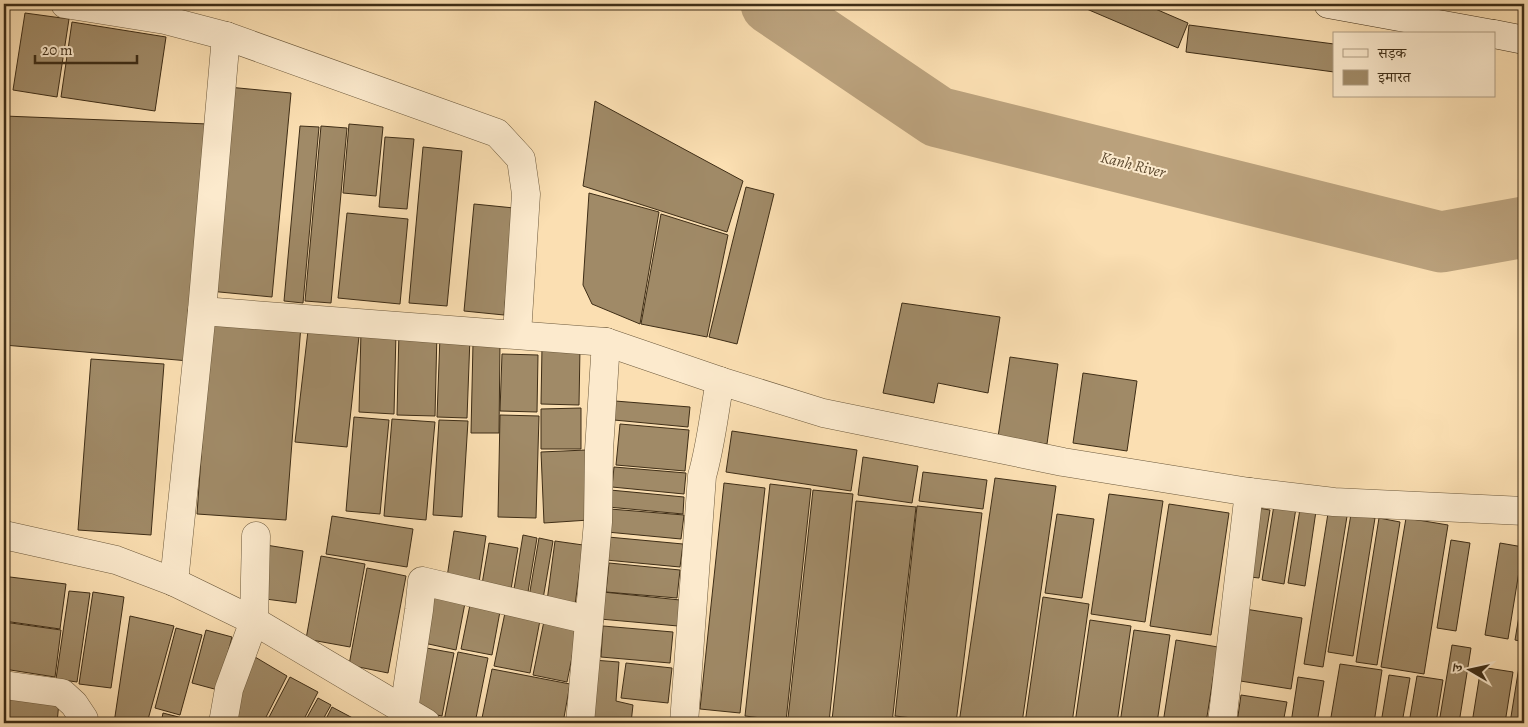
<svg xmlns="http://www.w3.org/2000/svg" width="1528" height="727" viewBox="0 0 1528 727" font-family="Alegreya,'Noto Serif Devanagari',serif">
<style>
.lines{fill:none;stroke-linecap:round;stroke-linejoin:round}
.river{stroke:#bba27d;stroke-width:61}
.building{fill:#a08a67;stroke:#3e2d16}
.street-casing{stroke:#6d5a3d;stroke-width:29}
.secondary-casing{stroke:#3e2d16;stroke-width:29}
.street{stroke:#fceacd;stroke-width:28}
.secondary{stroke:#fceacd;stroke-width:28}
.labels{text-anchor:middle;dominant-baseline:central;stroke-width:4;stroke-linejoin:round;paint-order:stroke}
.water-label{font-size:16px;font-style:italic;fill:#5d4a30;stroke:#fceacd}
</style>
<rect width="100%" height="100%" fill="#fbdfb2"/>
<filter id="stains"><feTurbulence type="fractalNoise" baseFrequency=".004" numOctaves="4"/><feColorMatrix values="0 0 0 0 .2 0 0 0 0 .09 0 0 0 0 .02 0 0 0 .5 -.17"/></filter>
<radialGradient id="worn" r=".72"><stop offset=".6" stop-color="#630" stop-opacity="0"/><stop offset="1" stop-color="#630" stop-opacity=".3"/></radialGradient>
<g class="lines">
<path class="river" d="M771,4L938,117L1441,242L1524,227"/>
</g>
<g class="building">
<path d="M1075,4H1144L1188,23L1178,48Z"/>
<path d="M25,13L69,19L57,97L13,90Z"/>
<path d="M72,22L166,37L155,111L61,97Z"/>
<path d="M1189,25L1334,44V72L1186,52Z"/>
<path d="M228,87L291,93L272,297L209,291Z"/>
<path d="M595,101L743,181L727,232L583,186Z"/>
<path d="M4,116L208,124L189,361L4,345Z"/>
<path d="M349,124L383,127L376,196L343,193Z"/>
<path d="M300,126L319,127L303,303L284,301Z"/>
<path d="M321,126L347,128L331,303L305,301Z"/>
<path d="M385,137L414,139L407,209L379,207Z"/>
<path d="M423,147L462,151L447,306L409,303Z"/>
<path d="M746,187L774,194L737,344L709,337Z"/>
<path d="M589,193L659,212L640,324L592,304L583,285Z"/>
<path d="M474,204L514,208L504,315L464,311Z"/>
<path d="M347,213L408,219L400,304L338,298Z"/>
<path d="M661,214L728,235L707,337L641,324Z"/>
<path d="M902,303L1000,317L988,393L938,383L934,403L883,393Z"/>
<path d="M211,318L301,325L286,520L197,514Z"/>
<path d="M309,322L360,327L347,447L295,442Z"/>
<path d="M399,330L437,331L435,416L397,415Z"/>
<path d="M361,331L396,332L394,414L359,412Z"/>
<path d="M440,336L470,337L467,418L437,417Z"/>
<path d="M473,343H500L499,433H471Z"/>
<path d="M542,347L580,348L579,405L541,404Z"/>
<path d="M502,354L538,355L537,412L500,411Z"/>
<path d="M1010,357L1058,364L1047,444L998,437Z"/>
<path d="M91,359L164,364L151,535L78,530Z"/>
<path d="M1083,373L1137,381L1127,451L1073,443Z"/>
<path d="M615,401L690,407L688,427L614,420Z"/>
<path d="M581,408V449H541V409Z"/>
<path d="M500,415L539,416L536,518L498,517Z"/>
<path d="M354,417L389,420L380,514L346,511Z"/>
<path d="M392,419L435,422L426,520L384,516Z"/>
<path d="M439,420L468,421L462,517L433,515Z"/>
<path d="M620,424L689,430L685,471L616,465Z"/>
<path d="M732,431L857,450L851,491L726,472Z"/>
<path d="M586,450L589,520L544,523L541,452Z"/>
<path d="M863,457L918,466L912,503L858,495Z"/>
<path d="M614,467L686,473L684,494L612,487Z"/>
<path d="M923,472L987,480L983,509L919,501Z"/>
<path d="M995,478L1056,486L1022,723H959Z"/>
<path d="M724,483L765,488L740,713L700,709Z"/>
<path d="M770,484L811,489L786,721L745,716Z"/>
<path d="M610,490L684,497L683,514L608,507Z"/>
<path d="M813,490L853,494L829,722L788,718Z"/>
<path d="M1109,494L1163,501L1145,622L1091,614Z"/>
<path d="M856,501L916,507L892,723H857L832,720Z"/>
<path d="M1169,504L1229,513L1211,635L1150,626Z"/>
<path d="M1274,505L1296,508L1284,584L1262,580Z"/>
<path d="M917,506L982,513L956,723L895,716Z"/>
<path d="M1252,507L1270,510L1259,578L1241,576Z"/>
<path d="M1329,507L1348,510L1323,667L1304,664Z"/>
<path d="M610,509L684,515L681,539L607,532Z"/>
<path d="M1300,509L1316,511L1305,586L1288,583Z"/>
<path d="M1057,514L1094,519L1082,598L1045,593Z"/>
<path d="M1351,514L1375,518L1353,656L1328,652Z"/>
<path d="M332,516L413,529L407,567L326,554Z"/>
<path d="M1379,518L1400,522L1377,665L1356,662Z"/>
<path d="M1406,518L1448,525L1424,674L1381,667Z"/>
<path d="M454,531L486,536L478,589L446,584Z"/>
<path d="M523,535L537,538L527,598L513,595Z"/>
<path d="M608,537L683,544L680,567L606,560Z"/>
<path d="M539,538L553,541L543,599L529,597Z"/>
<path d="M1451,540L1470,543L1456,631L1437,628Z"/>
<path d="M555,541L583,545L575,605L547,601Z"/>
<path d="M489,543L518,548L510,595L481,590Z"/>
<path d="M1500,543L1523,547L1508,639L1485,635Z"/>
<path d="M266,545L303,551L296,603L258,598Z"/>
<path d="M321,556L365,564L350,647L306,639Z"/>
<path d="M609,563L680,570L677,598L606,592Z"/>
<path d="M367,568L406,576L388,673L349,665Z"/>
<path d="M10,577L66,584L60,629L4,621V582Z"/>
<path d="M1524,586V642L1515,640Z"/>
<path d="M69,591L90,593L77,682L56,679Z"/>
<path d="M93,592L124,597L111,688L79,684Z"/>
<path d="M603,592L680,600L678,626L600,619Z"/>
<path d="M433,595L465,603L456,650L424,643Z"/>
<path d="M1043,597L1089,604L1072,723H1025Z"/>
<path d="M471,600L501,606L492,655L461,649Z"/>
<path d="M506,608L541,615L530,673L494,666Z"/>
<path d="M1245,609L1302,618L1291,689L1234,680Z"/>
<path d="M130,616L174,626L147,723H114Z"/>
<path d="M1090,620L1131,626L1117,723H1075Z"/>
<path d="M544,621L578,627L567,682L533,675Z"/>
<path d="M4,622L61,630L55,677L4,669Z"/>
<path d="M603,626L673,632L670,663L601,657Z"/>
<path d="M176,628L202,635L180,715L155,708Z"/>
<path d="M206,630L232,637L218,690L192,683Z"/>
<path d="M1134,630L1170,635L1157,723H1120Z"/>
<path d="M1176,640L1218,647L1206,723H1163Z"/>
<path d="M1452,645L1471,648L1459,723H1439Z"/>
<path d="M421,647L454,653L442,716L408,709Z"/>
<path d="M1522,648H1524V723H1510Z"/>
<path d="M458,652L488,658L475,723H456L444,721Z"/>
<path d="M250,654L287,676L263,723H229Z"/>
<path d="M593,660L619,662L616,701L633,705L631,723H588Z"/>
<path d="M626,663L672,668L668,703L621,698Z"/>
<path d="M1340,664L1382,670L1374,723H1330Z"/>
<path d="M1481,667L1513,672L1505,723H1472Z"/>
<path d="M492,669L570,684L563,723H481Z"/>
<path d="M1389,675L1410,678L1402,723H1381Z"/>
<path d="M1417,676L1443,680L1436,723H1409Z"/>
<path d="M290,677L318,692L302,723H266Z"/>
<path d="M1298,677L1324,681L1317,723H1291Z"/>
<path d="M4,691L59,702L57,723H4Z"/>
<path d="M1241,695L1287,702L1283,723H1237Z"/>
<path d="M318,698L331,705L321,723H304Z"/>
<path d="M332,707L362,723H324Z"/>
<path d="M163,713L202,723H161Z"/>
</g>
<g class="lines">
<g class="street-casing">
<g id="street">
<path d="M65,4L165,20L226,36L497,133L521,159L526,194L517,334"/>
<path d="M202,311L606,342L720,381L823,413L1063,462L1249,492L1334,502L1524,511"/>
<path d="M4,535L116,560L174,582L254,621L426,723"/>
<path d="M174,582L202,311L226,36"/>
<path d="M4,685L62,693L74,704L84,719V723"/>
<path d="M404,710L419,610L422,581L589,620"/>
<path d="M223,723L229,689L254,621L256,536"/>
<path d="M580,723L598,522L599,450L606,342"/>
<path d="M684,723L702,476C711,445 714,413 720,381"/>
<path d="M1222,723L1249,492"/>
</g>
</g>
<g class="secondary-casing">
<g id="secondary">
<path d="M1328,4L1493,34"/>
<path d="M1494,34L1524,40"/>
</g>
</g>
<use href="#street" class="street"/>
<use href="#secondary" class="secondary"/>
</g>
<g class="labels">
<g class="water-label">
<text transform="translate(1133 165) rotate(14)">Kanh River</text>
</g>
</g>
<rect width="1528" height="727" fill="none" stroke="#fbdfb2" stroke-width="20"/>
<rect x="5" y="5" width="1518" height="717" fill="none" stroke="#3e2d16" stroke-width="2.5"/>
<rect x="10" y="10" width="1508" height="707" fill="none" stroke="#3e2d16"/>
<rect x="1333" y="32" width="162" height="65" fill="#fceacd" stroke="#b09e84"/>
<rect x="1343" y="49" width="25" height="8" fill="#fceacd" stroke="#b09e84"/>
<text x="1378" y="58" font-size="15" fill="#3e2d16">सड़क</text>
<rect x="1343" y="70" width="25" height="15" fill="#a08a67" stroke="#b09e84"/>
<text x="1378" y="82" font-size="15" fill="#3e2d16">इमारत</text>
<g transform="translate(1470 670) rotate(279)" stroke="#fceacd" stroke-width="4" paint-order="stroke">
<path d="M0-4L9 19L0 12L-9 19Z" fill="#3e2d16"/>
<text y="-8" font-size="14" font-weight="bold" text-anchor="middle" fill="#3e2d16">उ</text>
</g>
<path d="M35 55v8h102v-8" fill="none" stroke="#3e2d16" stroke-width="2.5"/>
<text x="42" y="55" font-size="15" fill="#3e2d16" stroke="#fceacd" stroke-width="4" paint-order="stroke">20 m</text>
<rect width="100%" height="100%" filter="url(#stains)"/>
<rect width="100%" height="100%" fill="url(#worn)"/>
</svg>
